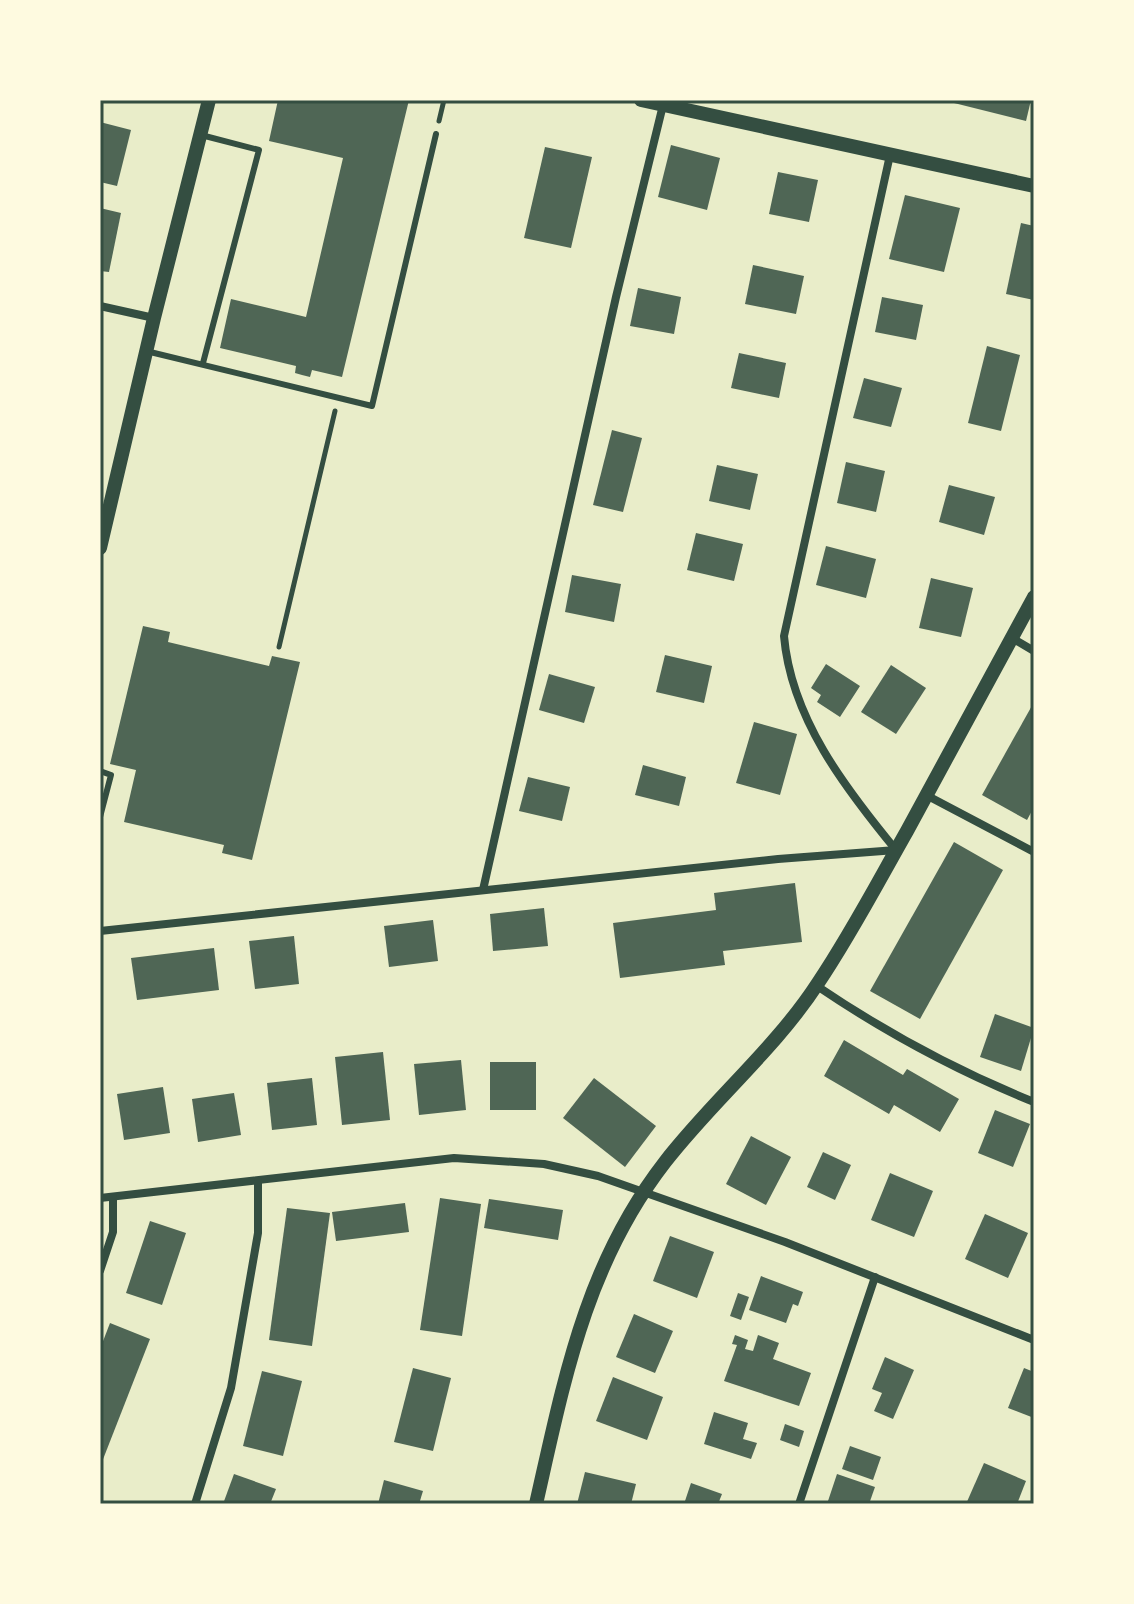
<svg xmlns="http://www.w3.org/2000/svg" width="1134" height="1604" viewBox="0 0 1134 1604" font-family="'Times New Roman',serif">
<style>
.building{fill:#4f6655}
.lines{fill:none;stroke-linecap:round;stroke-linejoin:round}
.path{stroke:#344e41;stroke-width:5}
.service{stroke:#344e41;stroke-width:6}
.minor{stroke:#344e41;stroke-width:8}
.tertiary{stroke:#344e41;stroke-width:14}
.neatline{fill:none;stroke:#344e41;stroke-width:3}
</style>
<rect width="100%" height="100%" fill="#e9edc9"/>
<g class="building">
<path d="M278,100H409L342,377L312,370L310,377L302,375L295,373L296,366L220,348L231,299L306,317L343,158L269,141Z"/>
<path d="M942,100H1031L1026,121Z"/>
<path d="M100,122L131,130L117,186L100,182Z"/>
<path d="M671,145L720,158L707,210L658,197Z"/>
<path d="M545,147L592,157L571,248L524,238Z"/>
<path d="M778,172L818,180L809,222L769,214Z"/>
<path d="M905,195L960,208L944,272L889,259Z"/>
<path d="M100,208L121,213L109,272L100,271Z"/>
<path d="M1021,223L1034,226V300L1006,294Z"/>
<path d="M753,265L804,276L796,314L745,304Z"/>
<path d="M638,288L681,297L674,334L630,326Z"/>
<path d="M882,297L923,305L916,340L875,332Z"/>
<path d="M987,346L1020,355L1001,431L968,423Z"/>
<path d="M739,353L786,363L779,398L731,388Z"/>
<path d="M864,378L902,388L891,427L853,418Z"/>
<path d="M612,430L642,438L623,512L593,505Z"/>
<path d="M846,462L885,471L876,512L837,503Z"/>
<path d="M717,465L758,474L750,510L709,501Z"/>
<path d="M949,485L995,497L984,535L939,522Z"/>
<path d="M696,533L743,544L734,581L687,570Z"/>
<path d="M826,546L876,559L866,598L816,585Z"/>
<path d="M572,575L621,584L614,622L565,612Z"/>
<path d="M931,578L973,588L961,637L919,628Z"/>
<path d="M143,626L170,632L168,642L269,666L272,656L300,662L252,860L222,853L224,845L124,822L136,770L110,764Z"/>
<path d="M665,655L712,666L704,703L656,692Z"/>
<path d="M826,664L860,686L840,717L817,702L821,695L811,688Z"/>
<path d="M891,665L926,688L896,734L861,712Z"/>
<path d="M549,674L595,687L584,723L539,710Z"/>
<path d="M1034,702V807L1027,820L982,795Z"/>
<path d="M754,722L797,734L780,795L736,783Z"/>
<path d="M643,765L686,777L679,806L635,795Z"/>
<path d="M528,777L570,787L562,821L519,811Z"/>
<path d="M954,842L1003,870L920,1019L870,991Z"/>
<path d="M795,883L802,942L723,951L725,965L620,978L613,923L716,910L714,893Z"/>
<path d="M544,908L548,946L493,951L490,914Z"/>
<path d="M433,920L438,961L389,967L384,926Z"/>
<path d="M294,936L299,984L255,989L249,941Z"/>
<path d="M214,948L219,990L137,1000L131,958Z"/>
<path d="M995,1014L1034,1028L1021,1071L980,1057Z"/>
<path d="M844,1040L903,1075L907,1069L959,1099L940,1132L894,1105L889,1114L824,1076Z"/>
<path d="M383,1052L390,1120L342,1125L335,1057Z"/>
<path d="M461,1060L466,1110L419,1115L414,1064Z"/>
<rect x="490" y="1062" width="46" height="48"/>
<path d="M312,1078L317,1125L272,1130L267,1083Z"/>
<path d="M594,1078L656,1126L625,1167L563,1118Z"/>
<path d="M163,1087L170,1133L124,1140L117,1094Z"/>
<path d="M234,1093L241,1135L198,1142L192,1099Z"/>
<path d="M995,1110L1030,1124L1013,1167L978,1153Z"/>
<path d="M751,1136L791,1157L766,1205L726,1184Z"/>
<path d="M823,1152L851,1165L835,1200L807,1187Z"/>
<path d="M890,1173L933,1191L914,1237L871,1220Z"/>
<path d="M440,1198L481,1204L462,1336L420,1330Z"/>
<path d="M489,1199L563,1210L558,1240L484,1228Z"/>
<path d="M405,1203L409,1232L336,1241L332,1212Z"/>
<path d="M287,1208L330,1213L312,1346L269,1340Z"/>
<path d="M985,1214L1028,1233L1008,1278L965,1259Z"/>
<path d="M150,1221L186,1233L162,1305L126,1293Z"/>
<path d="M670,1236L714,1252L697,1298L653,1281Z"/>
<path d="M761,1276L803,1292L798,1306L793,1304L786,1323L749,1310Z"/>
<path d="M738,1293L749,1297L741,1320L730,1316Z"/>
<path d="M634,1314L673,1331L655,1373L616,1357Z"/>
<path d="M110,1323L150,1339L100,1467V1349Z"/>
<path d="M735,1335L748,1340L745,1349L753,1351L758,1335L779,1343L773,1359L811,1373L799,1406L724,1381L737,1345L732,1344Z"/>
<path d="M885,1357L914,1370L893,1419L874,1411L882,1393L872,1389Z"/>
<path d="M413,1368L451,1378L433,1451L394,1442Z"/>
<path d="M1024,1368L1034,1372V1418L1008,1408Z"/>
<path d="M262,1371L302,1381L283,1456L243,1446Z"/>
<path d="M613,1377L663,1397L647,1440L596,1421Z"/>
<path d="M714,1412L748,1423L743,1439L757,1443L751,1459L704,1444Z"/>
<path d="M785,1424L804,1431L799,1447L780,1440Z"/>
<path d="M850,1446L881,1457L873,1480L842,1469Z"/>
<path d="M984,1463L1026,1481L1017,1504H966Z"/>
<path d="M585,1472L636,1484L631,1504H577Z"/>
<path d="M234,1474L276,1489L270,1504H223Z"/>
<path d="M837,1474L875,1487L869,1504H827Z"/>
<path d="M384,1480L423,1491L419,1504H378Z"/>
<path d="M691,1483L722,1494L718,1504H684Z"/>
</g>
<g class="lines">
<g class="path">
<path d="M439,121L444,100"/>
<path d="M279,647L335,411"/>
</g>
<g class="service">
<path d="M201,135L259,150L203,363"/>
<path d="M146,351L372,406L436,134"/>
<path d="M100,771L111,775L100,817"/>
</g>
<g class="minor">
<path d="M890,155L784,636C791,718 845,788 896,850"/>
<path d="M100,306L154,318"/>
<path d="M1012,638L1034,651"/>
<path d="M926,795L1034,852"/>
<path d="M483,890L616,297L664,101"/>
<path d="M100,931L778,859L896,850"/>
<path d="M817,986C885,1032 957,1071 1034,1102"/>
<path d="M100,1198L454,1158L544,1164L598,1176L785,1242L1034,1340"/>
<path d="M100,1271L113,1232V1197"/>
<path d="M195,1504L231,1388L258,1233V1181"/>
<path d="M799,1504L875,1277"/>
</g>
<g class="tertiary">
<path d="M641,100L1034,186"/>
<path d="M100,548L154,318L209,100"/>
<path d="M536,1504C564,1381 585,1265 665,1162C713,1100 775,1049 818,983C851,934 878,882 907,831C950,753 992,675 1034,597"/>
</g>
</g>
<rect width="1134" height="1604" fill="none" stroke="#fefae0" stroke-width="204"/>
<rect x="102" y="102" width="930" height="1400" class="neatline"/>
</svg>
